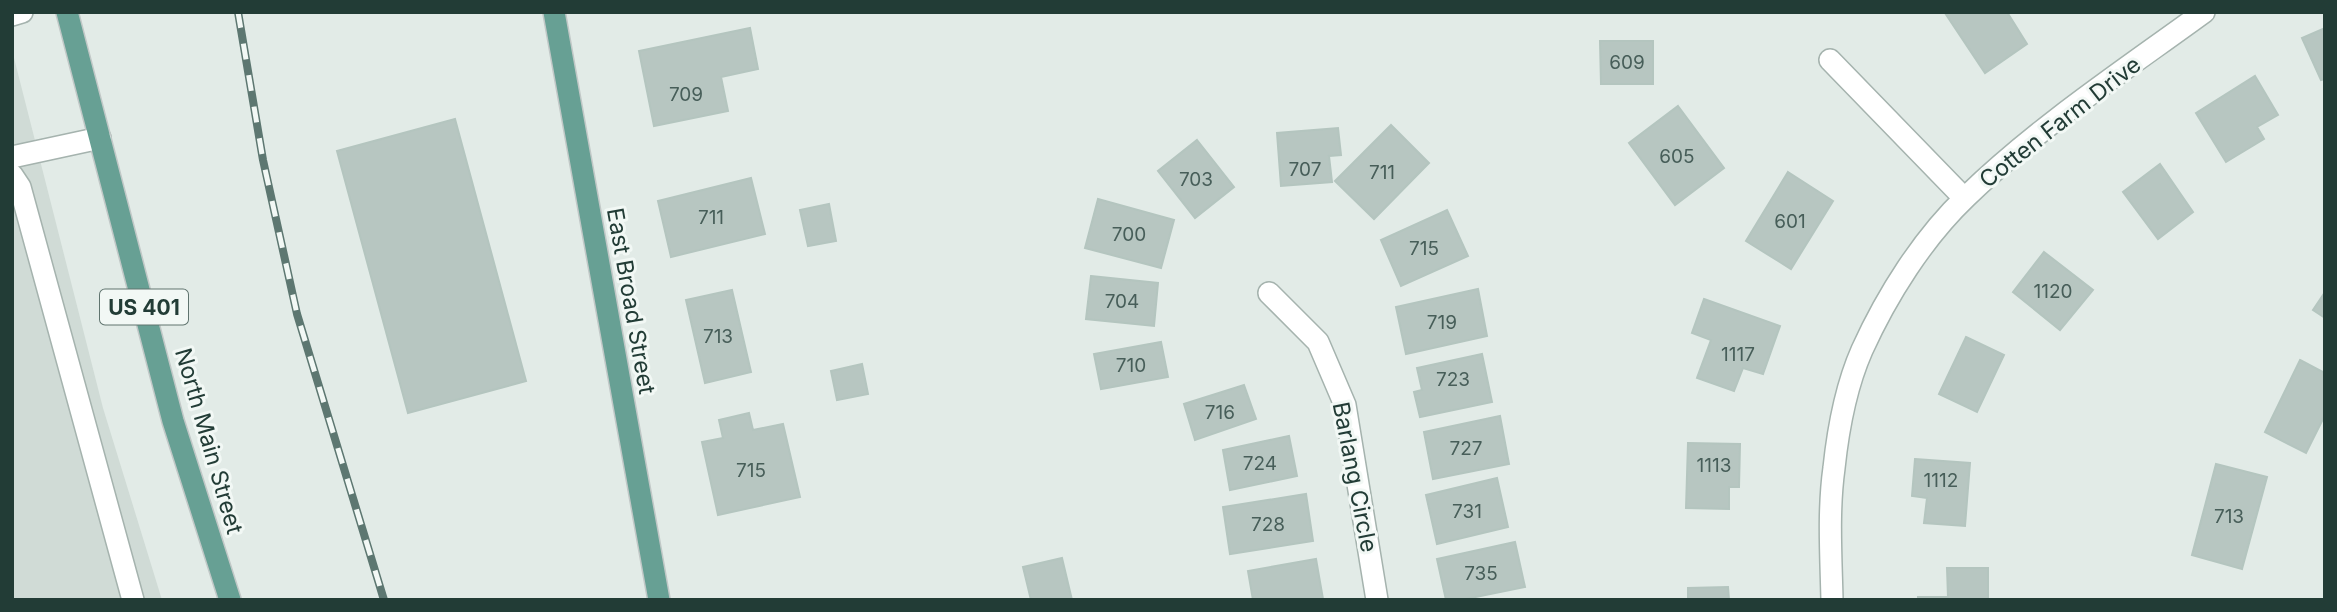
<svg xmlns="http://www.w3.org/2000/svg" width="2337" height="612" viewBox="0 0 2337 612" font-family="Inter,sans-serif">
<style>
.built{fill:#d0dbd6}
.building{fill:#b7c6c1;stroke:#b4c5bf;stroke-width:2}
.lines{fill:none;stroke-linecap:round;stroke-linejoin:round}
.minor-casing{stroke:#a5b3ae;stroke-width:24}
.major-casing{stroke:#c1c8c7;stroke-width:24}
.minor{stroke:#fff;stroke-width:21}
.major{stroke:#67a094;stroke-width:21}
.rail-casing{stroke:#5d7771;stroke-width:8}
.rail{stroke:#f2f8f5;stroke-width:5;stroke-dasharray:16;stroke-linecap:butt}
.labels{text-anchor:middle;dominant-baseline:central;stroke-width:6;stroke-linejoin:round;paint-order:stroke}
.number-label{font-size:19px;fill:#475e59}
.shield{fill:#f2f8f5;stroke:#60746f;stroke-width:2}
.shield-label{font-size:21px;font-weight:bold;fill:#223c36}
.street-label{font-size:23px;fill:#223c36;stroke:#f2f8f5}
</style>
<rect width="100%" height="100%" fill="#e2ebe7"/>
<path class="built" d="M12,50L103,408L162,600H12Z"/>
<g class="building">
<path d="M2007,12L2027,44L1985,73L1945,13Z"/>
<path d="M750,28L758,69L721,77L728,111L654,126L639,51Z"/>
<path d="M2325,28V79L2321,80L2302,38Z"/>
<path d="M1600,41H1653V84H1601Z"/>
<path d="M2255,76L2278,115L2257,127L2264,139L2226,162L2196,113Z"/>
<path d="M1678,106L1724,168L1675,205L1629,143Z"/>
<path d="M455,119L526,381L408,413L337,151Z"/>
<path d="M1391,125L1429,163L1374,219L1335,181Z"/>
<path d="M1338,128L1341,155L1329,156L1332,182L1281,186L1277,133Z"/>
<path d="M1197,140L1234,187L1195,218L1158,171Z"/>
<path d="M2160,164L2193,212L2158,239L2123,192Z"/>
<path d="M1788,172L1833,201L1791,269L1746,241Z"/>
<path d="M751,178L765,234L671,257L658,201Z"/>
<path d="M1098,199L1174,220L1161,268L1085,248Z"/>
<path d="M829,204L836,241L808,246L800,210Z"/>
<path d="M1447,210L1468,256L1401,286L1381,240Z"/>
<path d="M2044,252L2093,290L2060,330L2013,292Z"/>
<path d="M1091,276L1158,283L1154,326L1086,319Z"/>
<path d="M1478,289L1487,336L1406,354L1396,307Z"/>
<path d="M732,290L751,372L705,383L686,300Z"/>
<path d="M2325,292V318L2313,310Z"/>
<path d="M1704,299L1780,326L1763,374L1743,368L1734,391L1697,378L1711,340L1692,333Z"/>
<path d="M1966,337L2004,355L1977,412L1939,394Z"/>
<path d="M1161,342L1168,377L1101,389L1094,354Z"/>
<path d="M1482,354L1492,402L1420,417L1414,392L1422,390L1417,368Z"/>
<path d="M2300,360L2325,373V415L2306,453L2265,432Z"/>
<path d="M862,364L868,394L837,400L831,371Z"/>
<path d="M1244,385L1256,419L1195,440L1184,404Z"/>
<path d="M749,413L753,430L783,424L800,497L718,515L702,442L723,438L719,420Z"/>
<path d="M1500,416L1509,464L1433,479L1424,432Z"/>
<path d="M1289,436L1297,476L1230,490L1223,450Z"/>
<path d="M1688,443L1740,444L1739,487H1729V509L1686,508Z"/>
<path d="M1915,459L1970,463L1965,526L1924,523L1927,498L1912,496Z"/>
<path d="M2216,464L2267,477L2242,569L2192,555Z"/>
<path d="M1497,478L1508,527L1437,544L1426,495Z"/>
<path d="M1306,494L1313,541L1230,554L1223,507Z"/>
<path d="M1515,542L1525,587L1461,600H1446L1437,559Z"/>
<path d="M1062,558L1072,600H1031L1023,567Z"/>
<path d="M1316,559L1323,599L1253,600L1248,571Z"/>
<path d="M1947,568H1988V600H1918V597H1948Z"/>
<path d="M1728,587L1729,600H1688V588Z"/>
</g>
<g class="lines">
<g class="minor-casing">
<g id="minor">
<path d="M12,15L22,12"/>
<path d="M1830,60L1964,198"/>
<path d="M12,157L100,138"/>
<path d="M12,175L20,187L133,600"/>
<path d="M1269,293L1318,342L1345,405L1377,600"/>
<path d="M1832,600C1831,556 1828,511 1834,468C1838,430 1847,384 1862,350C1887,295 1923,238 1966,197C2038,127 2123,71 2204,12"/>
</g>
</g>
<g class="major-casing">
<g id="major">
<path d="M67,12L173,421L230,600"/>
<path d="M554,12L659,600"/>
</g>
</g>
<use href="#minor" class="minor"/>
<use href="#major" class="major"/>
<g class="rail-casing">
<path id="rail" d="M238,12L263,160L297,314L384,600"/>
</g>
<use href="#rail" class="rail"/>
</g>
<g class="labels">
<g class="number-label">
<text x="1627" y="62">609</text>
<text x="686" y="94">709</text>
<text x="1677" y="156">605</text>
<text x="1305" y="169">707</text>
<text x="1382" y="172">711</text>
<text x="1196" y="179">703</text>
<text x="711" y="217">711</text>
<text x="1790" y="221">601</text>
<text x="1129" y="234">700</text>
<text x="1424" y="248">715</text>
<text x="2053" y="291">1120</text>
<text x="1122" y="301">704</text>
<text x="1442" y="322">719</text>
<text x="718" y="336">713</text>
<text x="1738" y="354">1117</text>
<text x="1131" y="365">710</text>
<text x="1453" y="379">723</text>
<text x="1220" y="412">716</text>
<text x="1466" y="448">727</text>
<text x="1260" y="463">724</text>
<text x="1714" y="465">1113</text>
<text x="751" y="470">715</text>
<text x="1941" y="480">1112</text>
<text x="1467" y="511">731</text>
<text x="2229" y="516">713</text>
<text x="1268" y="524">728</text>
<text x="1481" y="573">735</text>
</g>
<rect class="shield" x="100" y="289.5" width="88" height="35" rx="5"/>
<g class="shield-label">
<text x="144" y="307">US 401</text>
</g>
<g class="street-label">
<text transform="translate(2060 122) rotate(-38)">Cotten Farm Drive</text>
<text transform="translate(631 301) rotate(80)">East Broad Street</text>
<text transform="translate(209 441) rotate(74)">North Main Street</text>
<text transform="translate(1355 477) rotate(79)">Barlang Circle</text>
</g>
</g>
<rect width="2337" height="612" fill="none" stroke="#223c36" stroke-width="28"/>
</svg>
